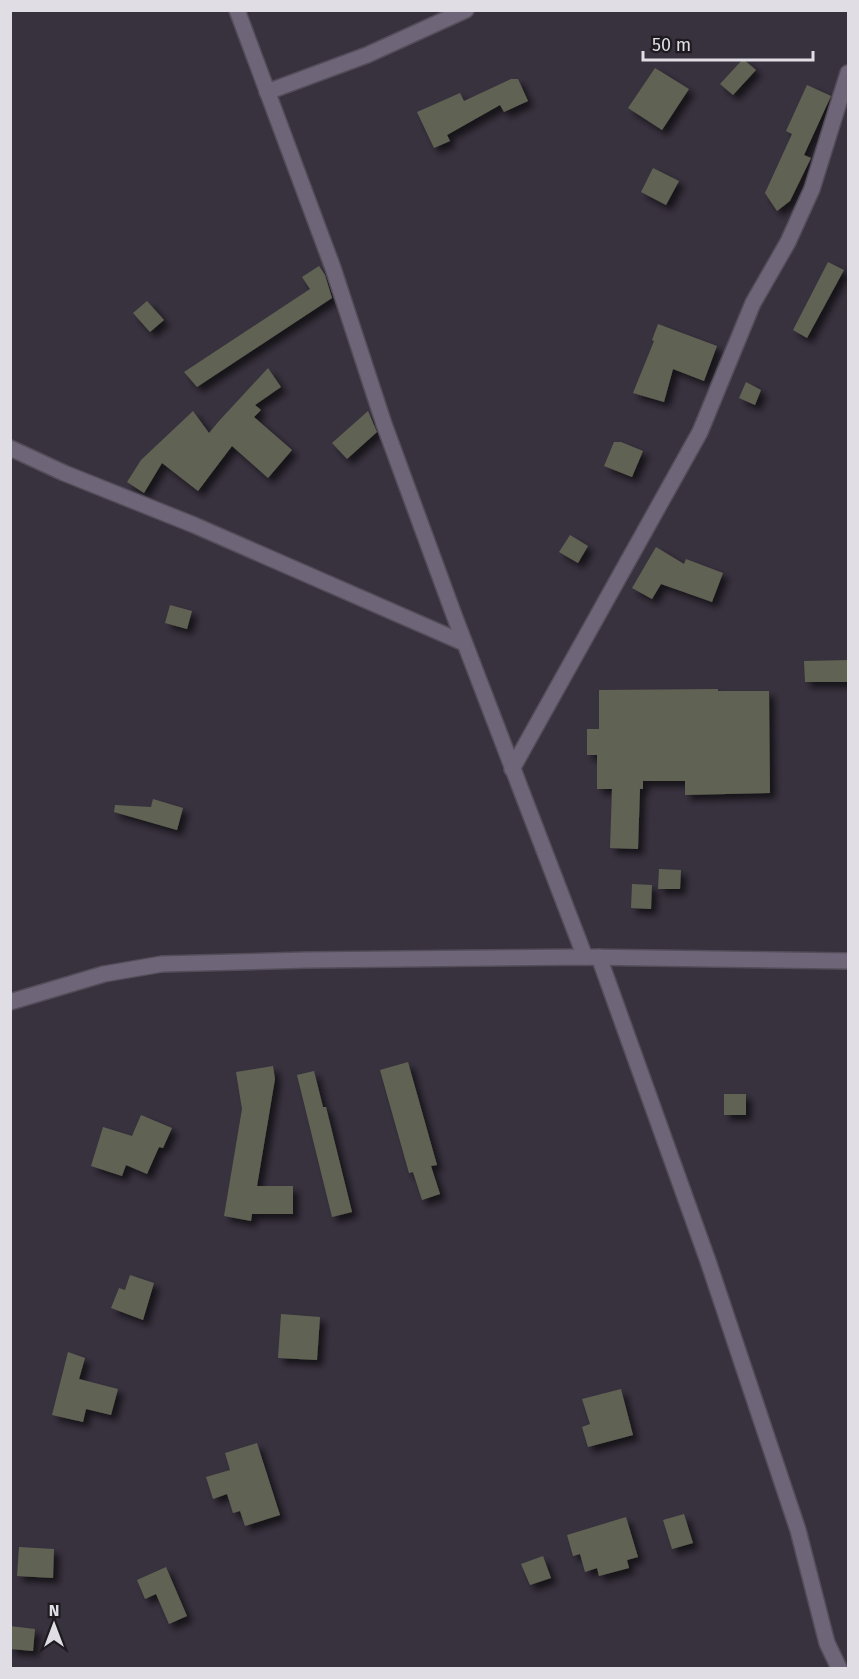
<svg xmlns="http://www.w3.org/2000/svg" width="859" height="1679" viewBox="0 0 859 1679" font-family="'Fira Sans',sans-serif">
<style>
.building{fill:#616253;filter:url(#shadow)}
.lines{fill:none;stroke-linecap:round;stroke-linejoin:round}
.street-casing{stroke:#534d59;stroke-width:18}
.street{stroke:#6f6578;stroke-width:15}
</style>
<defs>
<filter id="shadow"><feDropShadow dx="5.5" dy="5.5" stdDeviation="3" flood-color="#0009"/></filter>
</defs>
<rect width="100%" height="100%" fill="#38313e"/>
<g class="building">
<path d="M743,59L756,70L733,95L720,84Z"/>
<path d="M655,68L689,89L662,130L628,108Z"/>
<path d="M511,79H518L528,101L504,112L500,105L447,135L450,141L434,148L417,112L460,93L464,101Z"/>
<path d="M807,85L831,96L804,155L811,158L790,201L777,211L765,193L792,134L786,131Z"/>
<path d="M653,168L679,181L666,205L641,192Z"/>
<path d="M828,262L844,270L807,338L793,330Z"/>
<path d="M319,266L325,275L332,298L197,387L184,372L310,289L302,277Z"/>
<path d="M147,301L164,320L150,332L133,313Z"/>
<path d="M658,324L717,346L704,381L673,369L664,402L633,393L654,341L652,340Z"/>
<path d="M268,368L281,387L255,405L261,410L254,417L292,450L268,478L232,446L198,491L162,463L144,493L127,482L141,460L193,411L209,433L219,421Z"/>
<path d="M746,382L761,390L755,405L739,398Z"/>
<path d="M368,411L377,432L347,459L332,443Z"/>
<path d="M614,442H621L643,451L632,477L604,466Z"/>
<path d="M570,535L588,546L578,563L559,552Z"/>
<path d="M656,547L684,564L686,559L723,573L712,602L661,584L652,599L632,588Z"/>
<path d="M170,605L192,611L187,629L165,623Z"/>
<path d="M849,660V682H805L804,661Z"/>
<path d="M718,689V691H769L770,793L685,795V781H643V789H640L638,849L610,848L612,789H597V755H587V729H599V690Z"/>
<path d="M153,799L183,808L177,830L114,812L115,805L151,807Z"/>
<path d="M659,869L681,870L680,889H658Z"/>
<path d="M632,884L652,885L651,909L631,908Z"/>
<path d="M408,1062L437,1165L431,1166L440,1194L422,1200L413,1172L409,1173L380,1070Z"/>
<path d="M273,1066L275,1079L257,1186H293V1214H252L251,1221L224,1216L242,1109L236,1072Z"/>
<path d="M314,1071L323,1107H326L352,1212L332,1217L297,1075Z"/>
<rect x="724" y="1094" width="22" height="21"/>
<path d="M141,1115L172,1128L163,1148L159,1147L147,1174L126,1165L122,1176L91,1166L103,1127L132,1136Z"/>
<path d="M130,1275L154,1283L143,1320L111,1308L119,1288L125,1290Z"/>
<path d="M281,1314L320,1317L317,1360L278,1358Z"/>
<path d="M68,1352L85,1358L79,1379L118,1389L111,1415L86,1409L83,1422L52,1415Z"/>
<path d="M621,1389L633,1435L588,1447L582,1427L590,1424L582,1399Z"/>
<path d="M257,1443L280,1515L245,1526L240,1511L233,1513L227,1494L213,1499L206,1477L230,1470L225,1453Z"/>
<path d="M684,1514L693,1543L672,1549L663,1520Z"/>
<path d="M626,1517L638,1557L627,1560L629,1568L599,1576L597,1568L585,1572L580,1554L573,1556L567,1535Z"/>
<path d="M19,1547L54,1549L53,1578L17,1576Z"/>
<path d="M543,1556L551,1578L530,1585L521,1564Z"/>
<path d="M166,1567L187,1616L169,1624L156,1594L145,1599L137,1580Z"/>
<path d="M10,1626L35,1629L33,1651L10,1649Z"/>
</g>
<g class="lines">
<g class="street-casing">
<g id="street">
<path d="M237,10L333,268L384,424L454,615L585,957"/>
<path d="M267,92L367,55L466,10"/>
<path d="M10,448L64,473L194,525L464,643"/>
<path d="M512,769L700,432L753,303L788,242L812,189L848,73"/>
<path d="M599,957L708,1261L798,1530L827,1643L839,1668"/>
<path d="M10,1002L104,974L162,964L307,960L585,957L848,961"/>
</g>
</g>
<use href="#street" class="street"/>
</g>
<rect width="859" height="1679" fill="none" stroke="#e1dde5" stroke-width="24"/>
<g transform="translate(54 1625)" stroke="#1e1b20" stroke-width="4.5" paint-order="stroke">
<path d="M0-4.5L10 22L0 15L-10 22Z" fill="#e1dde5"/>
<text y="-9" font-size="16" font-weight="bold" text-anchor="middle" fill="#e1dde5">N</text>
</g>
<path d="M643 51v9h170v-9" fill="none" stroke="#e1dde5" stroke-width="3"/>
<text x="652" y="51" font-size="18" fill="#e1dde5" stroke="#1e1b20" stroke-width="4.5" paint-order="stroke">50 m</text>
</svg>
